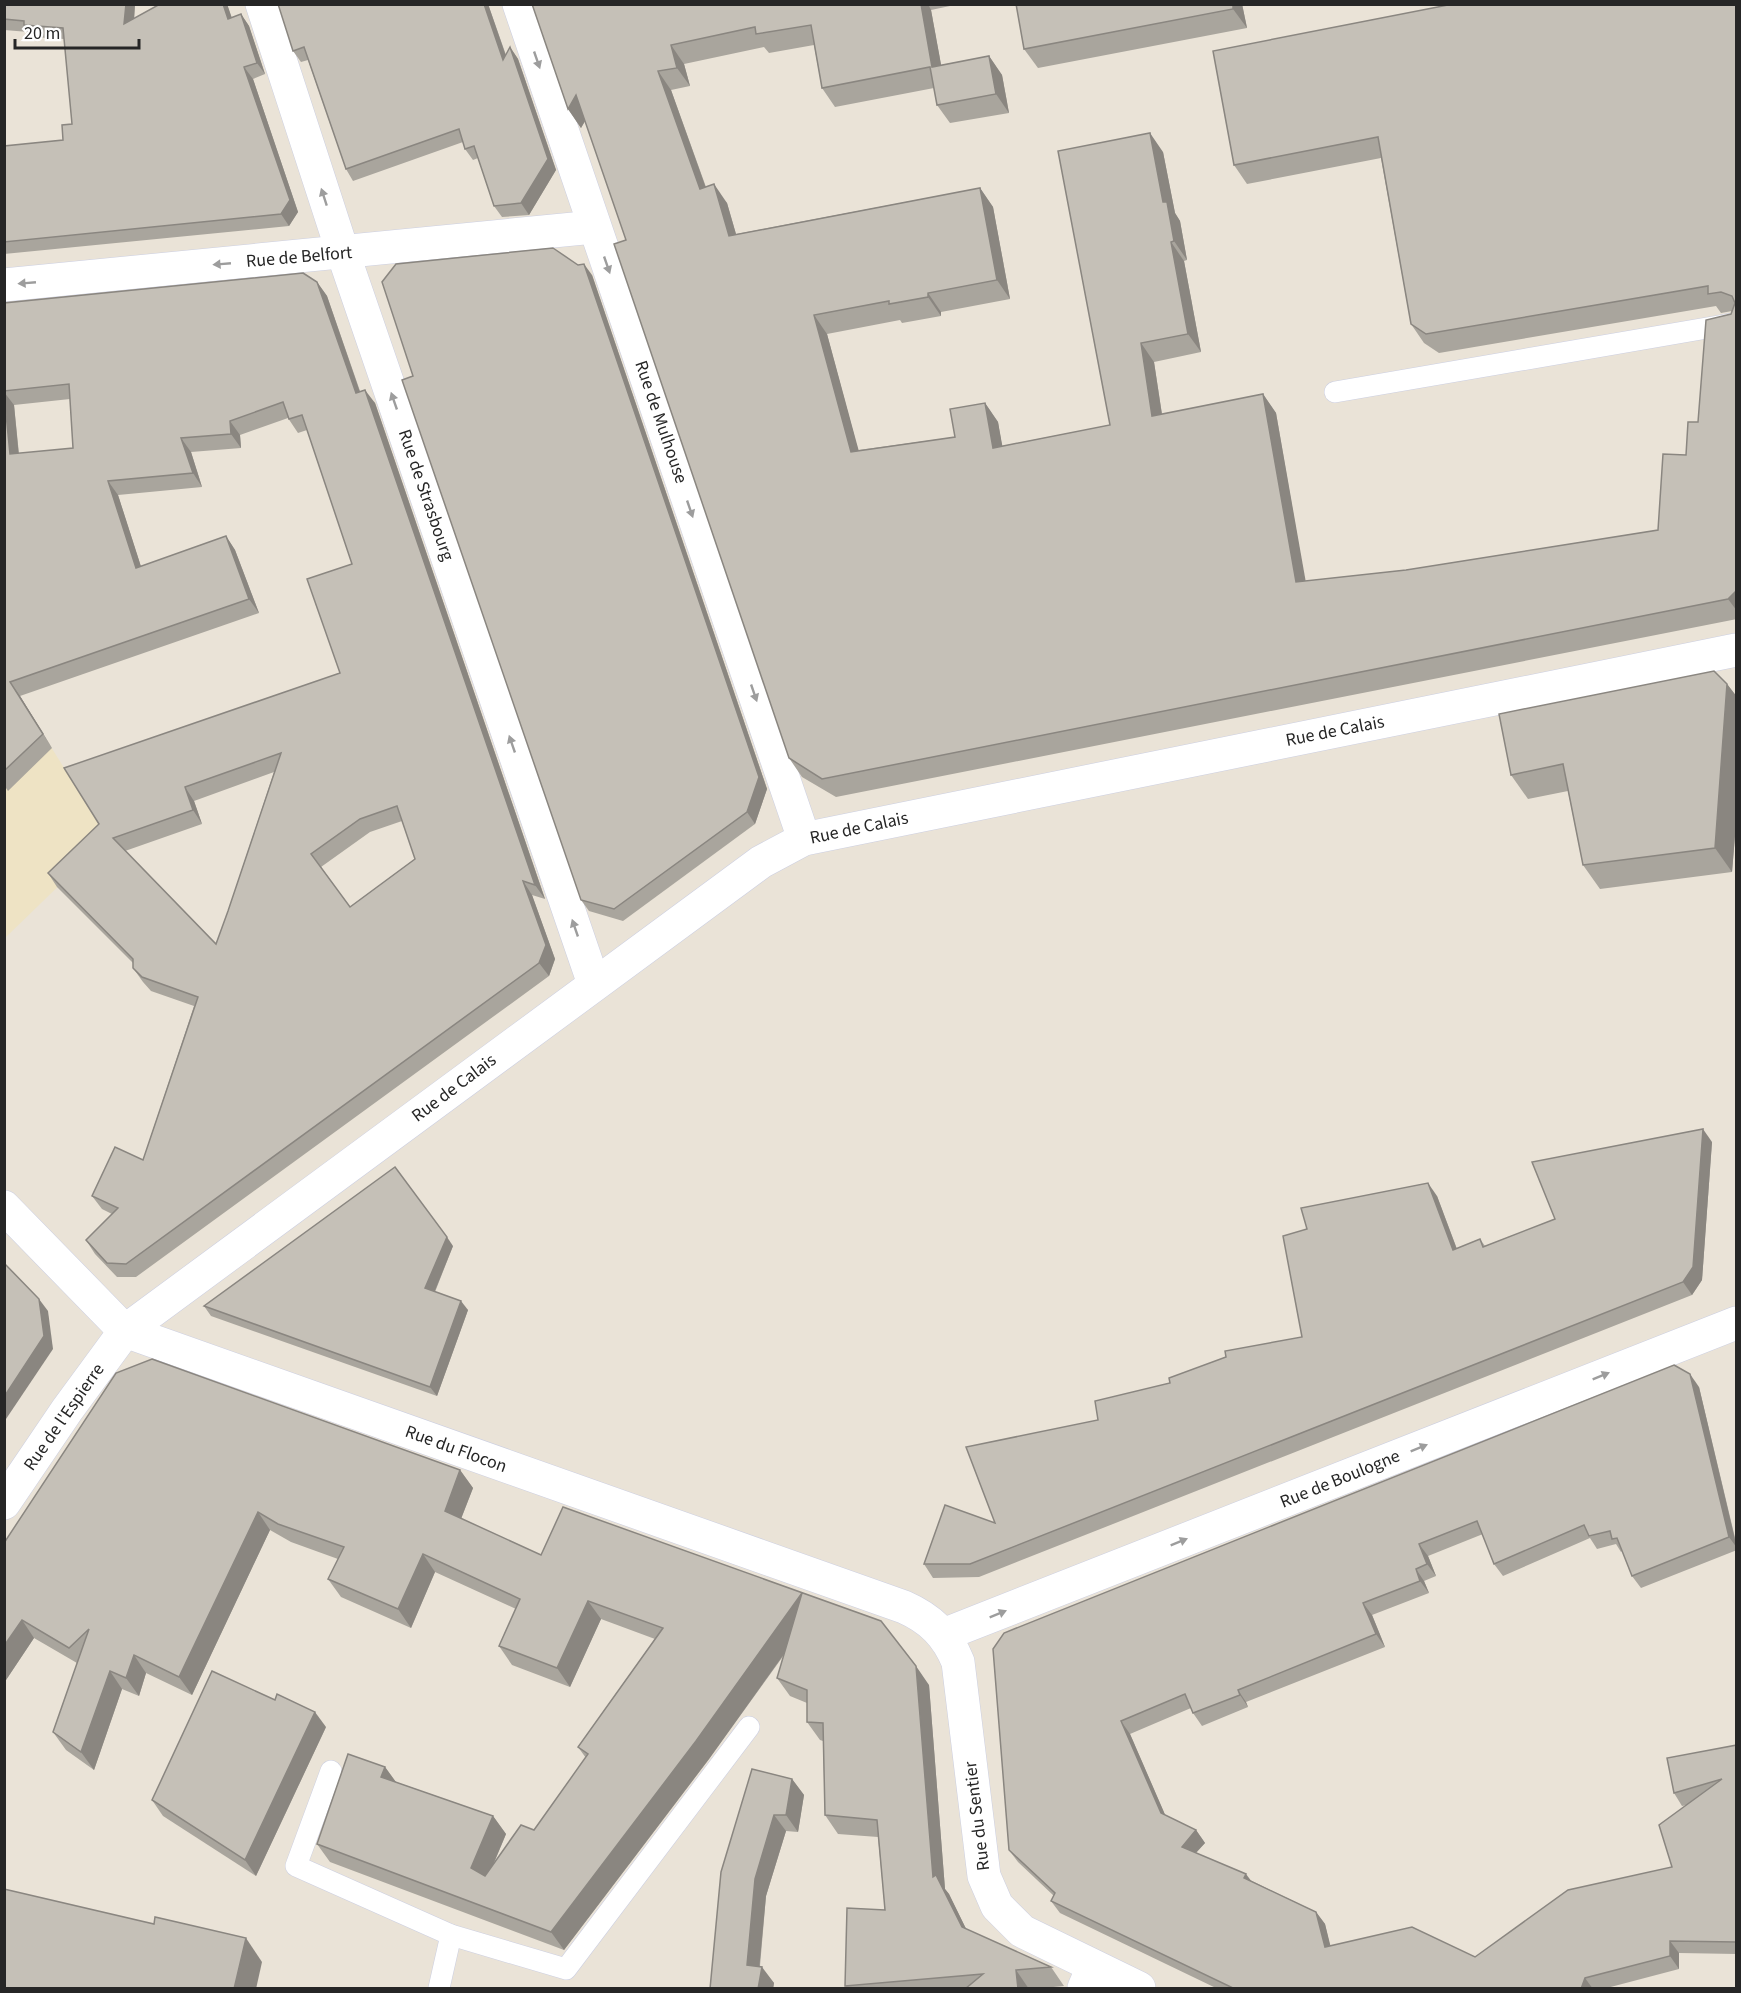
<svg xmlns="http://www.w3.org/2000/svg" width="1741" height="1993" viewBox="0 0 1741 1993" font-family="'Source Sans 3',sans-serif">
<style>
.education{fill:#eee3c4}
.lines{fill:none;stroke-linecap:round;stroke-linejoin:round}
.service-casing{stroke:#cccfe1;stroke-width:22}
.minor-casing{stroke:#cccfe1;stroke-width:34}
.tertiary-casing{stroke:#cccfe1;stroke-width:34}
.service{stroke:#fff;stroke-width:21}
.minor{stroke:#fff;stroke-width:33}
.tertiary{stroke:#fff;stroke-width:33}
.wall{fill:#a9a59d;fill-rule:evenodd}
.shaded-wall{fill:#8a8680}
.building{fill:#c5c0b7;stroke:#8a8680;stroke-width:1.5;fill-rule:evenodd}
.oneway{fill:#9d9d9d}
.labels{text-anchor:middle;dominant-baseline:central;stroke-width:5;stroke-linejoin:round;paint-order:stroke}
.street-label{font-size:18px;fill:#262626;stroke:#fff}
</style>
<rect width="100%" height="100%" fill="#eae3d7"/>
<path class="education" d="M4,672L108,838L5,938H4Z"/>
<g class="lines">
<g class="service-casing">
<g id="service">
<path d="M1335,392L1736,323"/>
<path d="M331,1771L296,1866L451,1935L566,1969L749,1727"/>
<path d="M439,1988L451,1935"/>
</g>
</g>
<g class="minor-casing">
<g id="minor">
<path d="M262,4L343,253L594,984"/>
<path d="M519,4L804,839"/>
<path d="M4,285L594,227"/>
<path d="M4,1503L67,1410L125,1331L761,862L804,839L1736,650"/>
<path d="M943,1635L1736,1323"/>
<path d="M1084,1988L1093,1967"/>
</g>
</g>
<g class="tertiary-casing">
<path id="tertiary" d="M4,1207L125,1331L904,1607C931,1619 947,1635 958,1662L984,1876L997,1906L1022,1931L1139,1988"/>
</g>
<use href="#service" class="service"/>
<use href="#minor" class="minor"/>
<use href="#tertiary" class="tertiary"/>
</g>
<g class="wall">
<path d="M4,4H135L134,19L227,4L232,18L241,14L249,26L265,74L253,79L298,212L289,226L4,254V146L63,140L72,124L64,39L32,37L29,32L4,30Z"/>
<path d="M278,4H488L506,55L510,47L518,59L556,170L529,215L502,217L494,206L478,158L473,160L465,149L463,142L353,181L346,169L308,60L301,62L293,51Z"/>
<path d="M532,4H950V6L931,10L941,65L989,56L1002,75L1009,113L950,123L937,105L934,88L835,107L822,88L814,45L769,53L764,47L684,64L690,86L671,90L706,187L727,203L736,234L980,188L993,207L1010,299L941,312V316L902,323L900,320L827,334L858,450L955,437L985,403L998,422L1002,446L1110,425L1163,152L1175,213L1180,221L1187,260L1184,261L1201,352L1154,362L1162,414L1263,394L1276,413L1305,581L1406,570L1658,530L1698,422L1732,311L1721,313L1716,306L1439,353L1424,343L1411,324L1381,158L1247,184L1234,165L1737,4V619L836,797L802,777L789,758L626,240L585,121L581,128L568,109Z"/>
<path d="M1016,4H1242L1247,28L1038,68L1024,49Z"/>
<path d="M592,275L767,789L755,824L623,921L589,911L581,900L413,376Z"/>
<path d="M317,282L327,296L360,391L375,403L545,899L532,895L555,959L549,976L136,1277H117L95,1254L86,1240L112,1214L102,1209L92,1196L143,1160L194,1006L151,991L143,982L133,968V963L57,887L48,873L340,673L352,564L307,430L298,433L288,418L240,435L241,448L191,452L202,487L118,495L141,567L226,536L235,550L259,613L20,696L52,748L8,791L4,785V303ZM70,399L73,448L19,454L14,405ZM274,772L228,911L216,944L125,851L202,824L194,801ZM402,821L415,859L350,907L321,867L370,832Z"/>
<path d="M1727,684L1737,697V812L1732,872L1600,889L1583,865L1568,791L1528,799L1511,775Z"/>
<path d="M1712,1142L1702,1280L1692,1295L979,1577L933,1578L924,1564L995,1523L1098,1420L1170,1383L1302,1337L1437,1196L1457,1249L1480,1239L1485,1246L1555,1219Z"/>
<path d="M453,1246L435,1292L468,1310L437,1396L211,1316L204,1306Z"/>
<path d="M1699,1387L1737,1546V1550L1641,1588L1632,1576L1622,1551L1621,1552L1616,1544L1597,1549L1590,1538L1503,1576L1494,1564L1483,1534L1428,1556L1436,1576L1424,1581L1429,1593L1372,1615L1385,1647L1246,1702L1248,1707L1202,1726L1193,1713L1191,1708L1130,1734L1165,1815L1196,1830L1205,1843L1196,1853L1252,1881L1316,1912L1325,1924L1330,1946L1475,1957L1672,1867L1687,1805L1682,1806L1674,1793L1737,1745V1954L1679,1953V1969L1603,1989H1218L1060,1913L1051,1901L1054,1896L1018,1862L1009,1850L993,1649Z"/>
<path d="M460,1470L473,1488L461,1519L541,1555L929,1685L945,1889L949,1894L966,1929L1051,1967L1064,1986L1032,1989H847L845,1986L885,1910L878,1837L838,1834L825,1815L823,1741L820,1740L807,1722V1703L790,1696L777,1678L784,1655L709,1759L564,1950L330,1862L317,1844L385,1767L396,1782L493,1816L506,1834L494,1863L534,1830L586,1758L578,1747L655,1639L601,1619L570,1687L512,1665L499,1646L516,1609L435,1572L411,1628L341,1597L328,1579L338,1559L291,1542L270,1530L192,1695L146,1673L139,1696L122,1689L94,1770L66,1750L53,1732L77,1663L34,1638L4,1683V1543Z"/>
<path d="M326,1727L256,1876L163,1816L152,1800Z"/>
<path d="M752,1769L792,1779L804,1795L798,1832L786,1831L766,1896L760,1966L774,1983L773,1989H710Z"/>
</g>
<g class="shaded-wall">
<path d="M126,4H135L133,36L124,24Z"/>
<path d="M223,4H227L236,31L228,19Z"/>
<path d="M484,4H488L511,71L503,60Z"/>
<path d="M921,4H928L931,10L945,86L932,67Z"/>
<path d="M1233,4H1242L1247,28L1233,9Z"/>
<path d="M241,14L249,26L265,74L257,63Z"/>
<path d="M671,45L684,64L690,86L677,68Z"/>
<path d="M510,47L518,59L556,170L529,215L521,203Z"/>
<path d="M989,56L1002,75L1009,113L996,94Z"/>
<path d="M244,67L253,79L298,212L289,226L281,214Z"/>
<path d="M658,71L671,90L713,208L700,189Z"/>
<path d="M576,95L589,114L581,128L568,109Z"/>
<path d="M1150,133L1163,152L1175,213L1180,221L1187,260L1174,241L1163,202Z"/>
<path d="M714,184L727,203L742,255L729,236Z"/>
<path d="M980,188L993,207L1010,299L997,280Z"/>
<path d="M1171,242L1184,261L1201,352L1188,334Z"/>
<path d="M584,264L592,275L767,789L755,824L747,812Z"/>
<path d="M317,282L327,296L365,407L356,393Z"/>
<path d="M928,293L941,312V316L928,297Z"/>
<path d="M814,315L827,334L864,470L851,452Z"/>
<path d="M1141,343L1154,362L1165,435L1152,416Z"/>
<path d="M365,390L375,403L545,899L535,885Z"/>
<path d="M4,392L14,405L20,468L10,454Z"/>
<path d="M1263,394L1276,413L1309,600L1296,582Z"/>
<path d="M985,403L998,422L1006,466L993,448Z"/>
<path d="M230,421L240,435L241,448L231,434Z"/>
<path d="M181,438L191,452L202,487L193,473Z"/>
<path d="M108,481L118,495L146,582L136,568Z"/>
<path d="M226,536L235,550L259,613L249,599Z"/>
<path d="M1737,590V611L1728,599Z"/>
<path d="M10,682L20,696L52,748L43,734Z"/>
<path d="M1727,684L1737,697V812L1732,872L1715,848Z"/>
<path d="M185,787L194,801L202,824L193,810Z"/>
<path d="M523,881L532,895L555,959L549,976L539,963Z"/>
<path d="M1703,1129L1712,1142L1702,1280L1692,1295L1683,1282Z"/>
<path d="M1428,1183L1437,1196L1462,1263L1453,1250Z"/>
<path d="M447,1237L453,1246L432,1298L425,1288Z"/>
<path d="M39,1299L48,1311L53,1349L4,1422V1397Z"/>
<path d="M461,1301L468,1310L437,1396L430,1387Z"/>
<path d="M1690,1374L1699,1387L1737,1548L1729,1537Z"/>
<path d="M460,1470L473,1488L457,1529L445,1511Z"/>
<path d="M258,1512L270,1530L192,1695L179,1677Z"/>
<path d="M1419,1544L1428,1556L1436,1576L1427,1564Z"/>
<path d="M423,1554L435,1572L411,1628L398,1609Z"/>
<path d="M1416,1569L1424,1581L1429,1593L1420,1581Z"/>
<path d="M802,1593L814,1612L709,1759L564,1950L551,1932Z"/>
<path d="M588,1601L601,1619L570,1687L557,1668Z"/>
<path d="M1363,1603L1372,1615L1385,1647L1376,1634Z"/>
<path d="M22,1620L34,1638L4,1683V1646Z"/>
<path d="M134,1655L146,1673L139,1696L126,1678Z"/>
<path d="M916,1666L929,1685L945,1889L949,1894L974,1945L962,1927L933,1877Z"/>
<path d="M110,1671L122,1689L94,1770L81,1752Z"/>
<path d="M1238,1690L1246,1702L1248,1707L1240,1695Z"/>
<path d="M315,1712L326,1727L256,1876L245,1860Z"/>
<path d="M1121,1721L1130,1734L1170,1826L1161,1813Z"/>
<path d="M385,1767L398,1785L381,1777Z"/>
<path d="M792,1779L804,1795L798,1832L786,1815Z"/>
<path d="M774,1815L786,1831L766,1896L758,1981L747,1965L755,1879Z"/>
<path d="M493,1816L506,1834L484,1886L471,1868Z"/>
<path d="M1196,1830L1205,1843L1190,1859L1182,1847Z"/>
<path d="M1246,1874L1255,1886L1244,1878Z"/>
<path d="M1316,1912L1325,1924L1334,1960L1325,1947Z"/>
<path d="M246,1938L262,1962L256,1989H234Z"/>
<path d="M1670,1941L1679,1953V1969L1670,1956Z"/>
<path d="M762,1967L774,1983L773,1989H758Z"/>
<path d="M1016,1970L1029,1989H1018Z"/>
<path d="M1585,1978L1593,1989H1581Z"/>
</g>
<g class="building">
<path d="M4,4H126L124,24L160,4H223L228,19L241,14L257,63L244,67L290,200L281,214L4,242V146L63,140L62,125L72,124L63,28L24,25V21L4,19Z"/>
<path d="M278,4H484L503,60L510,47L548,159L521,203L494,206L474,146L465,149L459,129L346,169L304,47L293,51Z"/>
<path d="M532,4H921L932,67L989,56L996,94L937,105L930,67L822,88L811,25L756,34L755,27L671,45L677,68L658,71L700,189L714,184L729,236L980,188L997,280L928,293V297L889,304V301L814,315L851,452L955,437L950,409L985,403L993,448L1110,425L1058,151L1150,133L1163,202H1167L1174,241L1171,242L1188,334L1141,343L1152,416L1263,394L1296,582L1406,570L1658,530L1663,454L1686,455L1688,422H1698L1706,320L1731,314L1735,303L1732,296L1721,292L1708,294V286L1426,334L1411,324L1378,137L1234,165L1213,51L1453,4H1737V590L1728,599L822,779L789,758L614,244L626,240L576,95L568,109Z"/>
<path d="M1016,4H1233V9L1024,49Z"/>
<path d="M553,248L578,265L584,264L759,777L747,812L614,909L581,900L402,380L413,376L382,282L396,264Z"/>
<path d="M303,273L317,282L356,393L365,390L535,885L523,881L546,945L539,963L126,1264L107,1263L86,1240L118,1208L92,1196L115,1147L143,1160L198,997L142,977L133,968V959L48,873L99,824L64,768L340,673L307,579L352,564L302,415L289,419L283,402L230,421L231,434L181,438L193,473L108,481L136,568L226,536L249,599L10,682L43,734L4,771V394L10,454L73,448L69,384L4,391V303ZM281,753L228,911L216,944L113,838L193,810L185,787ZM397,806L415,859L350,907L311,854L360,819Z"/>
<path d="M1714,671L1727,684L1715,848L1583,865L1563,764L1511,775L1499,714Z"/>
<path d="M1703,1129L1693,1267L1683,1282L970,1564H924L945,1505L995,1523L966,1447L1098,1420L1095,1401L1170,1383L1169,1378L1226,1357L1225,1351L1302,1337L1283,1236L1307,1229L1301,1208L1428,1183L1453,1250L1480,1239L1483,1247L1555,1219L1532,1162Z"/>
<path d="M395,1167L447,1237L425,1288L461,1301L430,1387L204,1306Z"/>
<path d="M4,1263L39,1299L44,1336L4,1397Z"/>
<path d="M152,1359L460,1470L445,1511L541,1555L563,1507L881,1621L916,1666L933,1877L936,1875L962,1927L1051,1967L1016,1970L1018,1989H965L983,1974L845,1986L847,1908L885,1910L877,1820L825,1815L823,1723L807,1722V1690L777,1678L802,1593L696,1741L551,1932L317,1844L348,1754L385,1767L381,1777L493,1816L471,1868L485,1876L521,1825L534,1830L588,1754L578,1747L663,1628L588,1601L557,1668L499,1646L520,1599L423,1554L398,1609L328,1579L344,1547L278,1524L258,1512L179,1677L134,1655L126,1678L110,1671L81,1752L53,1732L89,1629L69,1648L22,1620L4,1646V1543L116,1373Z"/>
<path d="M1674,1365L1690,1374L1729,1537L1632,1576L1617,1538L1612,1539L1610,1531L1589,1536L1584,1525L1494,1564L1477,1521L1419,1544L1427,1564L1416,1569L1420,1581L1363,1603L1376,1634L1238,1690L1240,1695L1193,1713L1185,1694L1121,1721L1161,1813L1196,1830L1182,1847L1246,1874L1244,1878L1316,1912L1325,1947L1412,1927L1475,1957L1568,1890L1672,1867L1659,1825L1722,1779L1674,1793L1667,1758L1737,1745V1942L1670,1941V1956L1585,1978L1581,1989H1235L1051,1901L1055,1893L1009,1850L993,1649L1004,1633Z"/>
<path d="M212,1671L275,1700L277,1694L315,1712L245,1860L152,1800Z"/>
<path d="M752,1769L792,1779L786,1815H774L755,1879L747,1965L762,1967L758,1989H710L721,1872Z"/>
<path d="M4,1889L154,1924L155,1917L246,1938L234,1989H4Z"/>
</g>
<defs><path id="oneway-solid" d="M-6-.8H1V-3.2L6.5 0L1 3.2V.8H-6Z" transform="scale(1.5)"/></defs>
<g class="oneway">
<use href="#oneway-solid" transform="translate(537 60) rotate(71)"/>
<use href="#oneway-solid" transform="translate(324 197) rotate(-108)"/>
<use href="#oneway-solid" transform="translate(222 264) rotate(175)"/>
<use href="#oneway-solid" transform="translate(607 265) rotate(71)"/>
<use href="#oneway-solid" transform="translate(27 283) rotate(175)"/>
<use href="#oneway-solid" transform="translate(394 401) rotate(-109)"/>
<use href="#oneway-solid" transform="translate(690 509) rotate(71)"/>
<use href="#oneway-solid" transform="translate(754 693) rotate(71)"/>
<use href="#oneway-solid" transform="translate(512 744) rotate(-109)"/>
<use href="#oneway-solid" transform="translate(575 928) rotate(-109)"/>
<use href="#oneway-solid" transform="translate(1601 1376) rotate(-22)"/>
<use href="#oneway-solid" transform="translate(1419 1448) rotate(-22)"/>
<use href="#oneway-solid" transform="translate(1179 1542) rotate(-22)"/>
<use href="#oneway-solid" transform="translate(998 1614) rotate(-22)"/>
</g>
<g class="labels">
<g class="street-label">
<text transform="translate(299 257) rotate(-5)">Rue de Belfort</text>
<text transform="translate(661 422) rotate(71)">Rue de Mulhouse</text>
<text transform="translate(426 495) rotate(71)">Rue de Strasbourg</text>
<text transform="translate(1335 731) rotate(-11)">Rue de Calais</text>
<text transform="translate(859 828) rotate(-12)">Rue de Calais</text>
<text transform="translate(454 1088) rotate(-37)">Rue de Calais</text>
<text transform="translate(64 1417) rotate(-55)">Rue de l'Espierre</text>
<text transform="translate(456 1449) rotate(20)">Rue du Flocon</text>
<text transform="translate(1340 1479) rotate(-22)">Rue de Boulogne</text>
<text transform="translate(977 1816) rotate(-97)">Rue du Sentier</text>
</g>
</g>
<rect width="1741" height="1993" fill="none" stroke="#262626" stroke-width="12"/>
<path d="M15 39v9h124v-9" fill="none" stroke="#262626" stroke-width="3"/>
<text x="24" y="39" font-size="18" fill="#262626" stroke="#ffffff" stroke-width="4.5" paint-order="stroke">20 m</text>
</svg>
